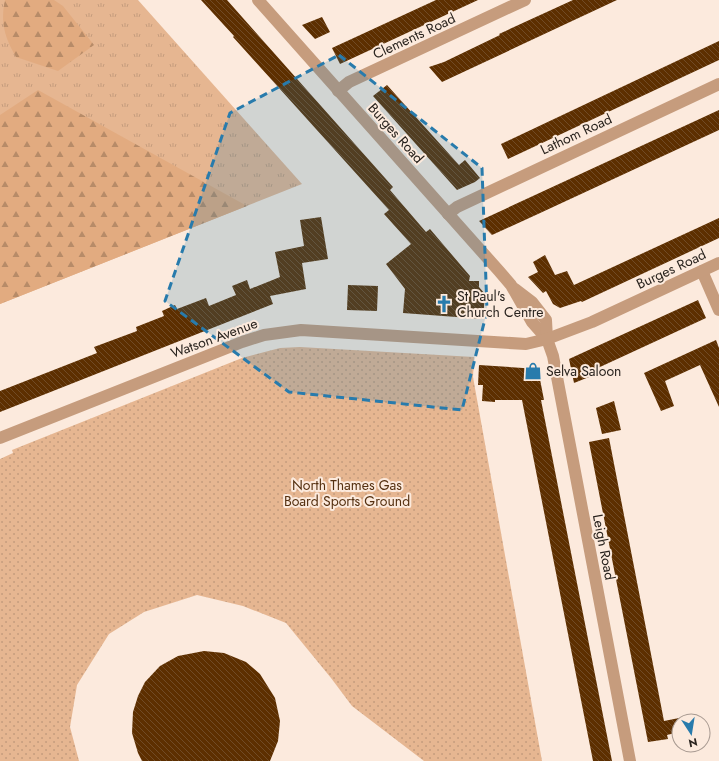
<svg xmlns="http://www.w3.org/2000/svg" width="719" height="761" viewBox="0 0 719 761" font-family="Jost,sans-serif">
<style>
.grass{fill:url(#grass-tufts)}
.forest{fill:url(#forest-firs)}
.park{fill:url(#park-dots)}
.building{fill:url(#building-back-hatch)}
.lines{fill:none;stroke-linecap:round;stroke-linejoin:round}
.street{stroke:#c69c7d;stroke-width:12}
.marked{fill:#287bac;fill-opacity:0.2;stroke:#287bac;stroke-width:3;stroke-dasharray:8 5;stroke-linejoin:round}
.labels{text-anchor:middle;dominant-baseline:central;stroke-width:4;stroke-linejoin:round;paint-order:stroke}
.street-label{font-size:14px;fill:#29231e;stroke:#fceadd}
.poi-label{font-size:14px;fill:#29231e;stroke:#fceadd;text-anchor:start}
.park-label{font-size:14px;fill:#553010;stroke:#fceadd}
</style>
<defs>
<pattern id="grass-tufts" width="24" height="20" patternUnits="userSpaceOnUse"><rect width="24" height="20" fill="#e6b691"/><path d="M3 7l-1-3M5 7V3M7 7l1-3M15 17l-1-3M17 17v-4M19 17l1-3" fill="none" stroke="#c59c7d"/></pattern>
<pattern id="forest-firs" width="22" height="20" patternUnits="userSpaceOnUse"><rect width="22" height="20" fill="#e2ab80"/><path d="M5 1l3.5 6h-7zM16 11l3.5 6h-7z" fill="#b78b68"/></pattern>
<pattern id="park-dots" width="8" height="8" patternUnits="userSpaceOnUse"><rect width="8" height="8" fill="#e6b691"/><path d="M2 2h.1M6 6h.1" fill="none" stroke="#c59c7d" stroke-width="1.8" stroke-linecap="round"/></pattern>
<pattern id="building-back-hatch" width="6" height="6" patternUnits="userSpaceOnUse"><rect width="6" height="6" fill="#5d2f00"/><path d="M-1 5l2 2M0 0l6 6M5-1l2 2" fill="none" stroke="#714b26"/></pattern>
</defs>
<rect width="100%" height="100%" fill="#fceadd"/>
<path class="grass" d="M0,0H138L302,184L0,304Z"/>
<g class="forest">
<path d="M5,0H54L63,6L94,45L58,71L16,57C5,38 0,23 5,0Z"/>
<path d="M38,90L247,206L0,304V115Z"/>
</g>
<path class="park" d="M300,347L474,357L473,377L542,761H424L352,706L331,678L286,623L243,606L197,595L144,612L109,634L77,685L70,727L79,761H0V459L13,453L12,450L242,358L280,348Z"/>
<g class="building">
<path d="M201,0H227L393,187L390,190L426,232L430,229L470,276L469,281H479V287L485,294L483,319L403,313L405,289L386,264L411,244L384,214L389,210L233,37L234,36Z"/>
<path d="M436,0H478L340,64L332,48Z"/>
<path d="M573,0H617L442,82L429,67L444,62L500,35L499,34Z"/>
<path d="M322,17L330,32L315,39L302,25Z"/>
<path d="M719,41V60L508,159L501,144Z"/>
<path d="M387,85L459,165L465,160L480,178L475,182L457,190L373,96Z"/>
<path d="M719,110V130L538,214L492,235L479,221Z"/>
<path d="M321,217L328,259L302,263L306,289L270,296L273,304L0,412V391L97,353L94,347L137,331L136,327L164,316L162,311L175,305L177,309L206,298L209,306L236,295L232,286L247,280L250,289L280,277L275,252L304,246L300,220Z"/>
<path d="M719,218V238L582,302L581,301L560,308L553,304L546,291L543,293L528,277L538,272L533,262L545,255L555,275L567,271L574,285Z"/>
<path d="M348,285L378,286L377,311L347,310Z"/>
<path d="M698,300L706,318L587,373L589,377L574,383L569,359Z"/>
<path d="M716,340L719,348V407L700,365L665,381L674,406L661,411L644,373Z"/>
<path d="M479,365L538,369L544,400H541L612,761H593L522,400H495V402L482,401L483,385H478Z"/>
<path d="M614,401L621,430L602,434L596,408Z"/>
<path d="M609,438L664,721L679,718V732L667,735L668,739L648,742L589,442Z"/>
<path d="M204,651L224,653L246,662L260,674L275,698L280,721L278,741L270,761H142L138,753L132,733L133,712L138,696L145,682L160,666L178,656Z"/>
</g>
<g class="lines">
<g class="street">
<path d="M258,0L499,271L511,285L532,322L547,339L553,356L630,761"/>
<path d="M338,91L349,82L525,0"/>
<path d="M448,214L457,207L719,84"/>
<path d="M702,271L719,310"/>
<path d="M515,289L532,302L546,320L547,339"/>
<path d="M0,438L242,342L264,335L301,330L526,344L547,339L592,322L719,263"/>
</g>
</g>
<path class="marked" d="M339,55L482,168L487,311L462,410L289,392L165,301L230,113Z"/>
<defs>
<g id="church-bare" transform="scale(1.38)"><path d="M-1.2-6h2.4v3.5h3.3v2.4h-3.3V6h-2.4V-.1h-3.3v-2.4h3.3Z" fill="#287bac" stroke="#fceadd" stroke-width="2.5" paint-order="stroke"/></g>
<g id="shop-bare" transform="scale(1.38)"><path d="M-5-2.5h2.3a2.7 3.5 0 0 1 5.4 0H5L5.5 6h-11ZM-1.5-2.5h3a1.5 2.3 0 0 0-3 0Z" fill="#287bac" stroke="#fceadd" stroke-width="2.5" paint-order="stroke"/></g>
</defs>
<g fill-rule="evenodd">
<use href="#church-bare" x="444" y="304"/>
<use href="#shop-bare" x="533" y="371"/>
</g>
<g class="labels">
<g class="street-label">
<text transform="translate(414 36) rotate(-25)">Clements Road</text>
<text transform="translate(396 133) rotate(48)">Burges Road</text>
<text transform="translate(576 134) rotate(-25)">Lathom Road</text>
<text transform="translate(671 269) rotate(-25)">Burges Road</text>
<text transform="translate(214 338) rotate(-20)">Watson Avenue</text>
<text transform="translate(604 547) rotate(79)">Leigh Road</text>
</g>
<g class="poi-label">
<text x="457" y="296">St Paul's<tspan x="457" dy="16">Church Centre</tspan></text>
<text x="546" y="371">Selva Saloon</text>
</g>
<g class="park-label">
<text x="347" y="485">North Thames Gas<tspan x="347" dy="16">Board Sports Ground</tspan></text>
</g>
</g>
<g transform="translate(691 733) rotate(168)"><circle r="19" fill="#fceadd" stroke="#a89a91"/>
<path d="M0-3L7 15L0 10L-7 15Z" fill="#287bac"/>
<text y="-6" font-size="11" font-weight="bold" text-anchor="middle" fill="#29231e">N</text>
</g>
</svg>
